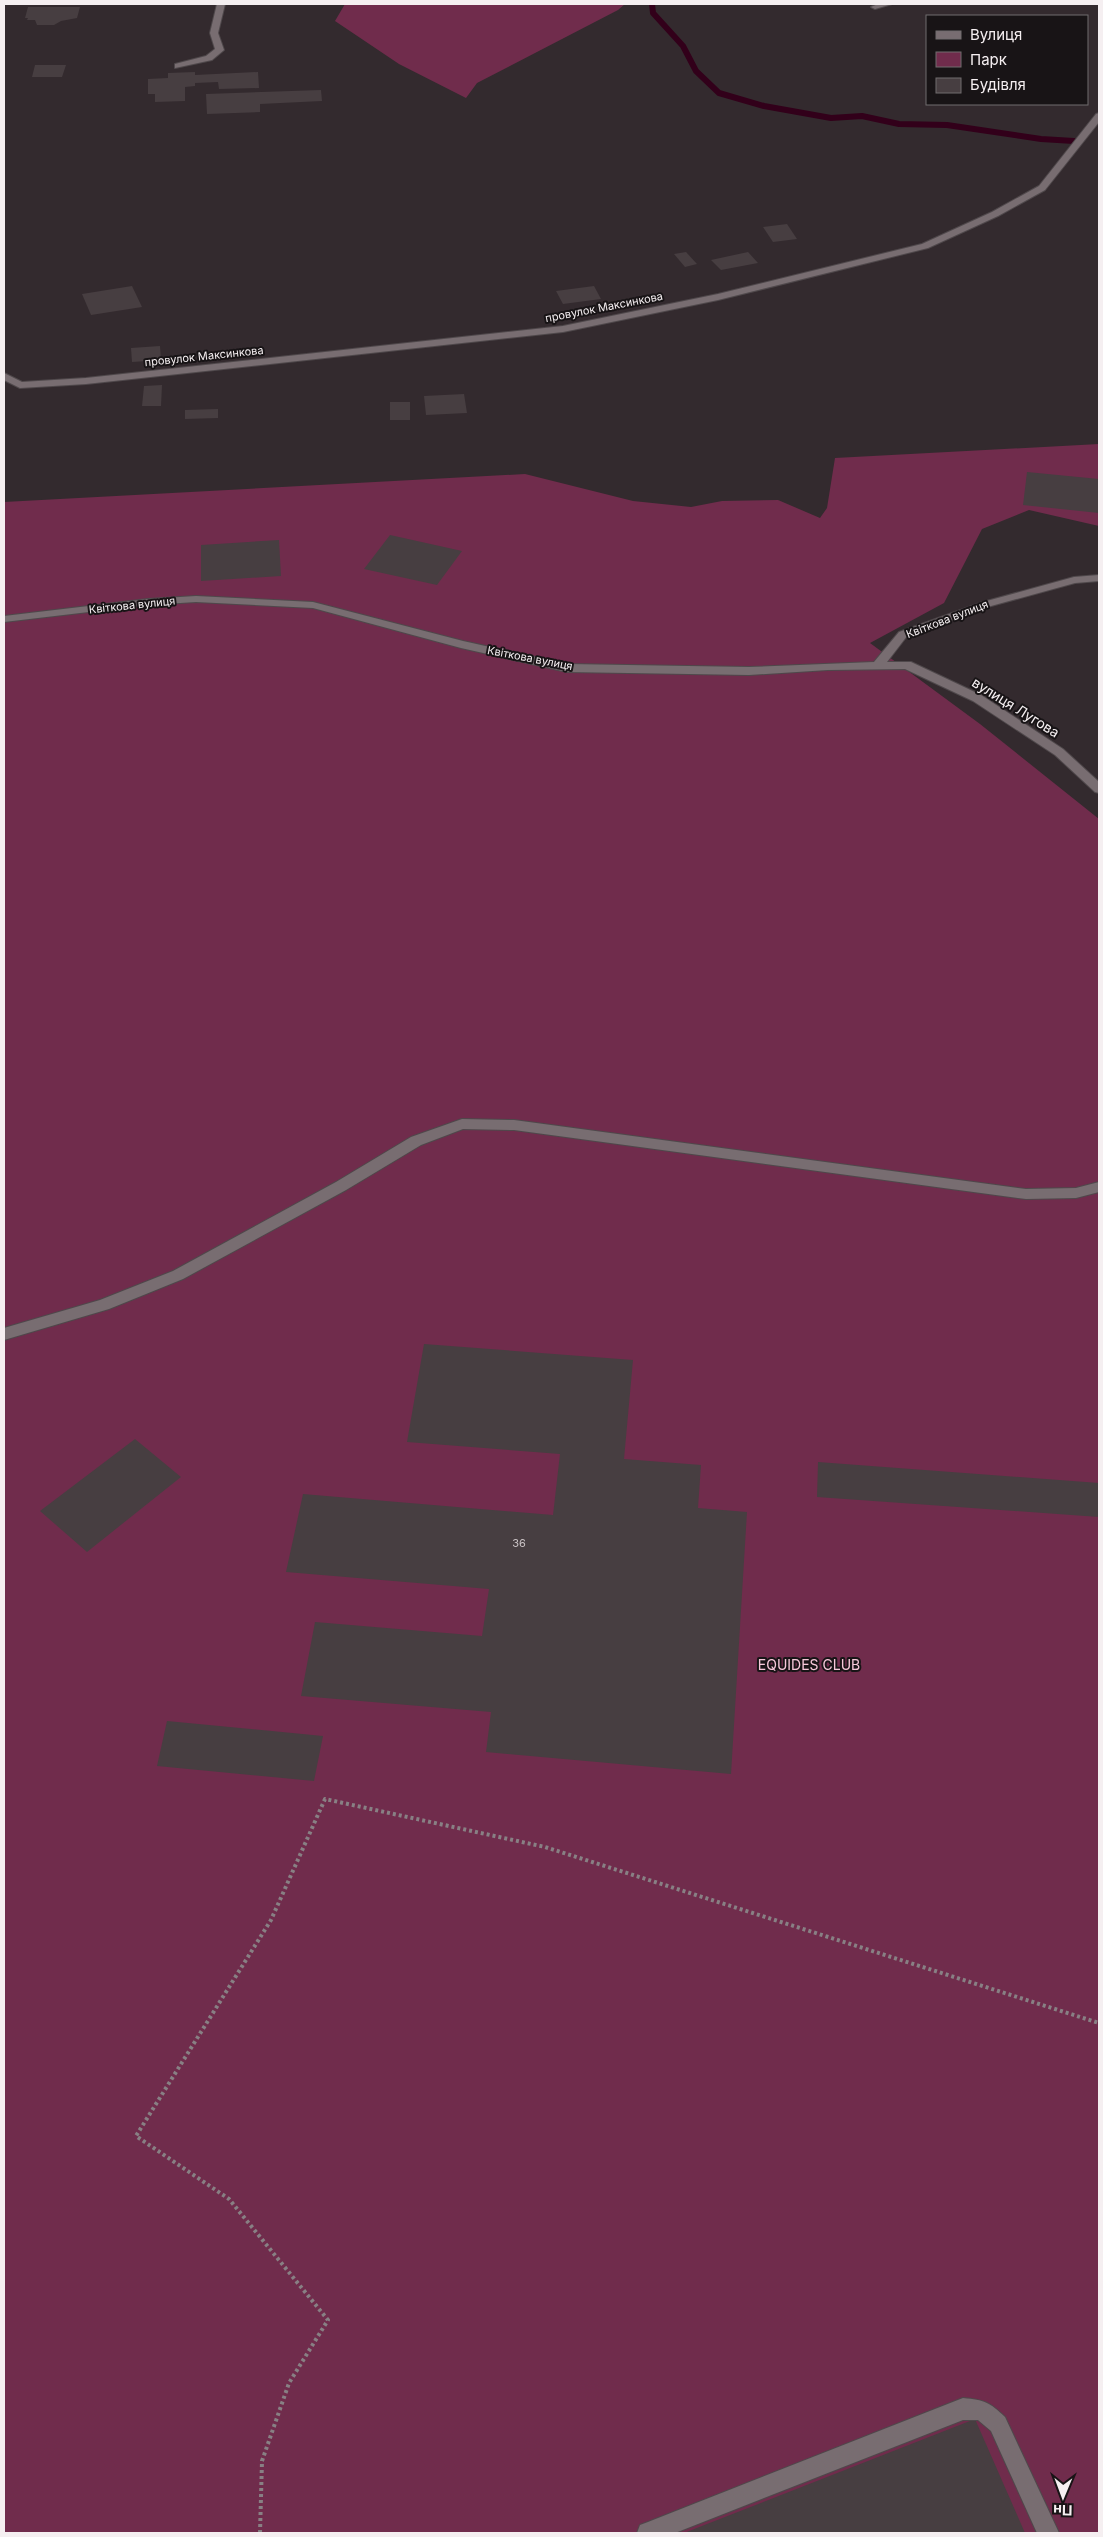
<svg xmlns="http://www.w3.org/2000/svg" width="1103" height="2537" viewBox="0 0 1103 2537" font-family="Inter,sans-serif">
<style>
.green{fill:#702c4c}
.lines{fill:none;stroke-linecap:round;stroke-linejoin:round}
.stream{stroke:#32001a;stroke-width:6}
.building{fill:#473e41}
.service-casing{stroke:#4f484b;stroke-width:2}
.minor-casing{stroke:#4f484b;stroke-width:2}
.path{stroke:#888084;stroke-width:4;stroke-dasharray:3 3;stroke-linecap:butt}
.service{fill:#786d71;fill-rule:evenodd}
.minor{fill:#786d71;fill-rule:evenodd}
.labels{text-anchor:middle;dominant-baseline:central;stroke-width:4;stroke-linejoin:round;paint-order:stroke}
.far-street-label{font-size:11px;fill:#f5eff1;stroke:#181416}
.number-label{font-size:11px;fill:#cac3c5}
.street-label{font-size:14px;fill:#f5eff1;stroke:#181416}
.park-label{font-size:14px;fill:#f7c8da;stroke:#181416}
</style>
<rect width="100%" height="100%" fill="#332a2e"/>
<g class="green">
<path d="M345,4H625L618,10L477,83L466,98L399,64L335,21Z"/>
<path d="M1099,444V526L1029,510L982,529L944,603L870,643L980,724L1099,819V2533H4V502L525,474L633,501L691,507L722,501L778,500L820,518L827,508L835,458Z"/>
</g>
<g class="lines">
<path class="stream" d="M652,4L653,13L683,46L696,71L719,93L764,106L831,118L862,116L899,124L947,125L1041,139L1074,141"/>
</g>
<g class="building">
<path d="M28,7H80L77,18L61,21L54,25H37L35,20H27L28,18H25Z"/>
<path d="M35,65H66L62,77H32Z"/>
<path d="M195,72V75L258,72L259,88L219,89L218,82L195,83V86L185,87V101L155,102V94H148V79L168,78V73Z"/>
<path d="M321,90L322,101L260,104V112L207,114L206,94Z"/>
<path d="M787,224L797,239L773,242L763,227Z"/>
<path d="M686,252L697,264L685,267L674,254Z"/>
<path d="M748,252L758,263L721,270L711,260Z"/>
<path d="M132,286L142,307L91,315L82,294Z"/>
<path d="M594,286L601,299L563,304L556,291Z"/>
<path d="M160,346L161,360L132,362L131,348Z"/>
<path d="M162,385L161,406H142L144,386Z"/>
<path d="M464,394L467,413L426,415L424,396Z"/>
<rect x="390" y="402" width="20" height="18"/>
<path d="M218,409V418L185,419V410Z"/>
<path d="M1027,472L1099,479V513L1023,505Z"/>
<path d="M390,535L462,551L437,585L364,569Z"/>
<path d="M279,540L281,576L201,581V545Z"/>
<path d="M424,1344L633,1360L624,1459L701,1465L698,1508L747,1512L731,1774L486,1752L491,1712L301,1696L315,1622L482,1636L489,1589L286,1572L303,1494L553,1515L560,1454L407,1442Z"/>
<path d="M135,1439L181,1477L87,1552L40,1511Z"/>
<path d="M818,1462L1099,1483V1517L817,1497Z"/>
<path d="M167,1721L323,1736L314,1781L157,1766Z"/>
<path d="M975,2419L1025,2533H684Z"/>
</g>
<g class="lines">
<g class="service-casing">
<path id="service" d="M963,2398C985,2400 989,2402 1005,2417L1059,2533H1037L991,2431L978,2420H963L675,2533H637L640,2525L648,2522Z"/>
</g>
<g class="minor-casing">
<g id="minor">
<path d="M217,4H225L218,33L224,50L212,60L175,68V64L206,56L215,49L210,33Z"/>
<path d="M878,4H892L875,9L871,7Z"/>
<path d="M1099,113V122L1045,190L998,216L928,248L718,300L563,332L86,384L20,388L4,380V373L22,382L86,378L563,326L718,294L922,244L992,212L1039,186L1096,114Z"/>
<path d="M1099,575V581L1075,583L991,606L907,636L887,662H911L981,695L1063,749L1099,782V793L1095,792L1055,755L973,701L905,669L828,670L749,675L567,672L461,648L313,608L196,602L148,605L4,622V616L148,599L196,596L313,602L463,641L567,664L749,667L874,662L899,632L983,602L1074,577Z"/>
<path d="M462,1119L514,1120L1026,1189L1076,1188L1099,1182V1192L1076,1198L1026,1199L514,1130L463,1129L421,1145L346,1190L183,1279L109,1309L4,1340V1328L100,1300L173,1271L336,1182L411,1137Z"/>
</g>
</g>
<path class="path" d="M260,2533L262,2461L289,2383L328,2320L229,2199L136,2136L271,1920L325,1799L545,1847L1099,2023"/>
<use href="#service" class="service"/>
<use href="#minor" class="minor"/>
</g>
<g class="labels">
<g class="far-street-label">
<text transform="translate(604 307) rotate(-11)">провулок Максинкова</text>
<text transform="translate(204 356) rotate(-6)">провулок Максинкова</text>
<text transform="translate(132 605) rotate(-6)">Квіткова вулиця</text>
<text transform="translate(947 619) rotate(-21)">Квіткова вулиця</text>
<text transform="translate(530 658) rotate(11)">Квіткова вулиця</text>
</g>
<g class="number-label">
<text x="519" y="1543">36</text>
</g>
<g class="street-label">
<text transform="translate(1016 707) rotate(32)">вулиця Лугова</text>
</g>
<g class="park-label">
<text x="809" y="1664">EQUIDES CLUB</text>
</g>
</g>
<rect width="1103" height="2537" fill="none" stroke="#f5eff1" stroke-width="10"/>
<rect x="926" y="15" width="162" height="90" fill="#181416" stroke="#706c6e"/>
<rect x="936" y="31" width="25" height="8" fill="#786d71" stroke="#706c6e"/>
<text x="970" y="40" font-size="15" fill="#f5eff1">Вулиця</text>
<rect x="936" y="52" width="25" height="15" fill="#702c4c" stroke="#706c6e"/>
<text x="970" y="65" font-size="15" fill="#f5eff1">Парк</text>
<rect x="936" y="78" width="25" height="15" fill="#473e41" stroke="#706c6e"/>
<text x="970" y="90" font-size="15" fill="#f5eff1">Будівля</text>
<g transform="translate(1063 2497) rotate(181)" stroke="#181416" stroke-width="4" paint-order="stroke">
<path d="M0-4L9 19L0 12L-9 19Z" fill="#f5eff1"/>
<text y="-8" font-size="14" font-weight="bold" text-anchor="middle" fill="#f5eff1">Пн</text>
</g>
</svg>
